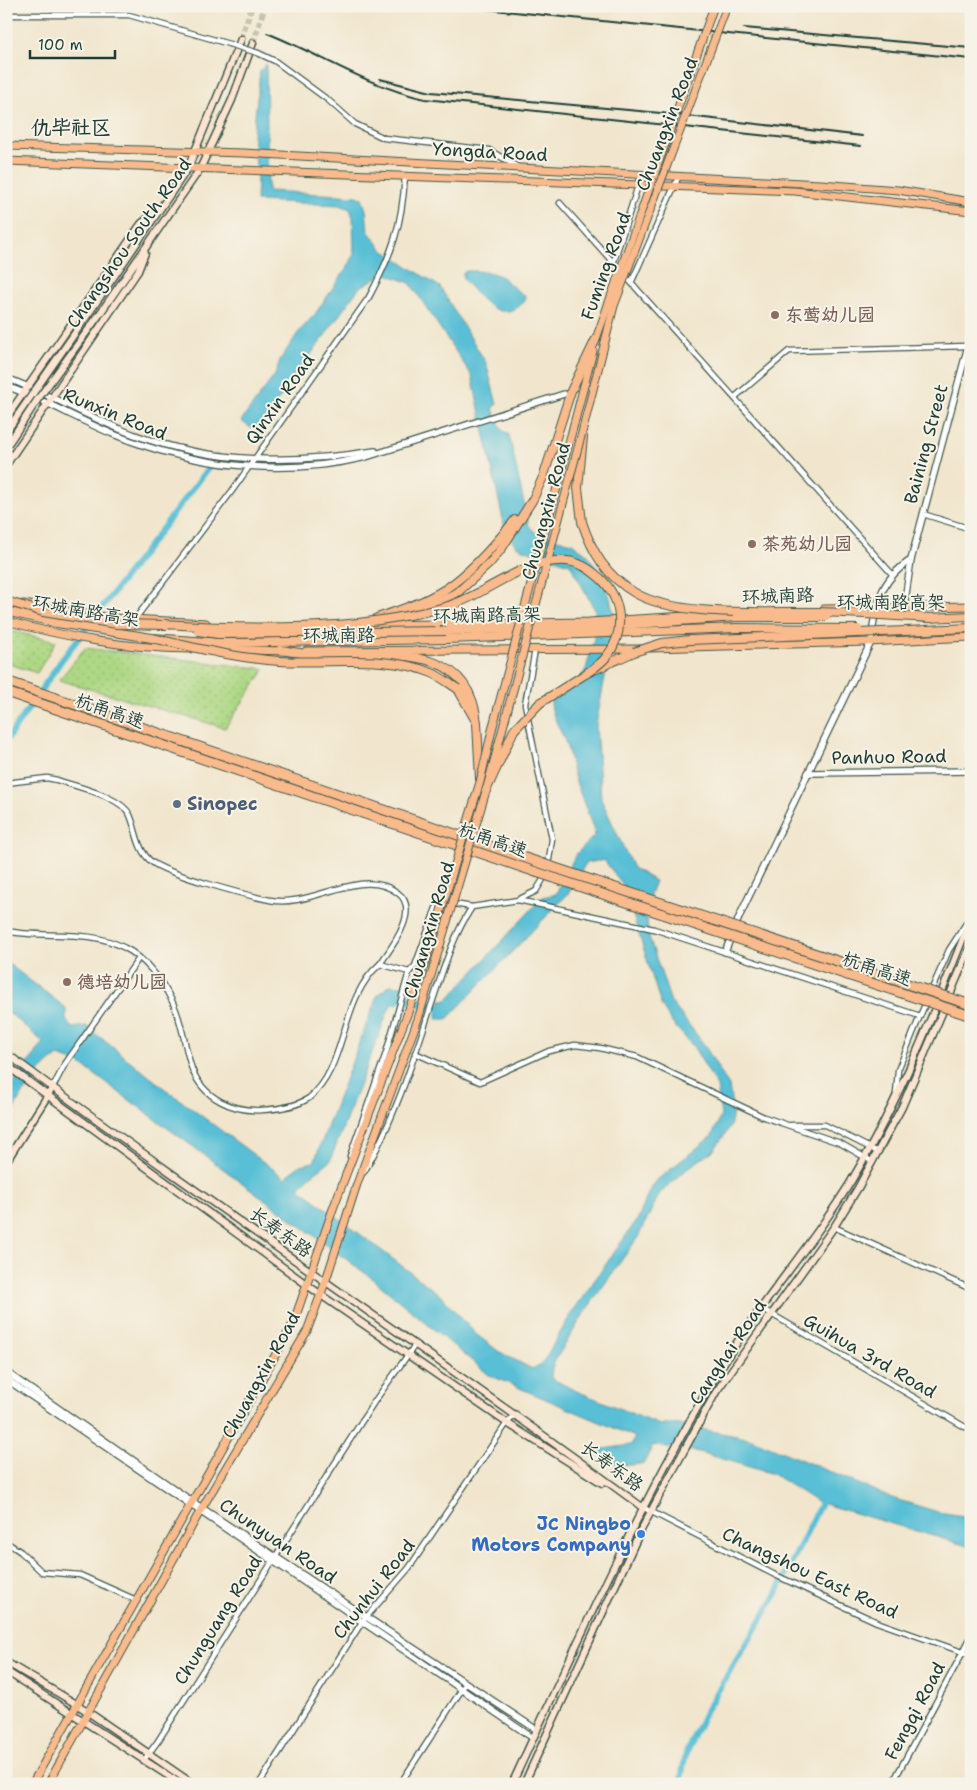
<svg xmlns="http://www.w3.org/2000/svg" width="977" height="1790" viewBox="0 0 977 1790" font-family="'Shantell Sans','LXGW WenKai TC',sans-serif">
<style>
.grass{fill:url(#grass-dots);stroke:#668a5c}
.water{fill:#59bfd6;stroke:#3c7e85}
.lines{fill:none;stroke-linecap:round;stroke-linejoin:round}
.canal{stroke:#59bfd6;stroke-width:6}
.river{stroke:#59bfd6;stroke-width:10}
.secondary-tunnel{stroke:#c7c4ae;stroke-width:6;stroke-dasharray:6 3;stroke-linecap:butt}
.minor-casing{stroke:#3e564b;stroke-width:7}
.tertiary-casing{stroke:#3e564b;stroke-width:8}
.secondary-casing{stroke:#3e564b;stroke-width:9}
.primary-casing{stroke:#3e564b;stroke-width:9}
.trunk-casing{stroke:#3e564b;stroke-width:10}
.motorway-casing{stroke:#3e564b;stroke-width:11}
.minor{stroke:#fff;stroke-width:4.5}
.tertiary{stroke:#fff;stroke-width:5.5}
.secondary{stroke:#fde4d1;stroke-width:6}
.primary{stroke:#fabb8c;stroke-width:7}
.trunk{stroke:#fabb8c;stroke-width:8}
.motorway{stroke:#fabb8c;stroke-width:9}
.rail{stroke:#1f3d34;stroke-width:2}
.minor-bridge-casing{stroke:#3e564b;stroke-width:7;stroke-linecap:butt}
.secondary-bridge-casing{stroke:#3e564b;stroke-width:9;stroke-linecap:butt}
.primary-bridge-casing{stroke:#3e564b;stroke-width:9;stroke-linecap:butt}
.trunk-bridge-casing{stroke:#3e564b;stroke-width:10;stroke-linecap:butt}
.motorway-bridge-casing{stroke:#3e564b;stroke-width:11;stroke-linecap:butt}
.minor-bridge{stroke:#fff;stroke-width:4.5}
.secondary-bridge{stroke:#fde4d1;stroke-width:6}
.primary-bridge{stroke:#fabb8c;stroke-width:7}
.trunk-bridge{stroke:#fabb8c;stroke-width:8}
.motorway-bridge{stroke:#fabb8c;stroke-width:9}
.education-dot{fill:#8d6e63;stroke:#f7f3e8;stroke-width:2}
.service-dot{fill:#5c6f8a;stroke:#f7f3e8;stroke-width:2}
.shop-dot{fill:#3f7fe0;stroke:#f7f3e8;stroke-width:2}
.labels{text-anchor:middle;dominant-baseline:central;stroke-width:4;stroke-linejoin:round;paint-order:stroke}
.street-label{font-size:18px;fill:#1f3d34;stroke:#f7f3e8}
.education-label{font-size:18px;font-weight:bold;fill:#785e54;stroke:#f7f3e8;text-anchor:start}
.service-label{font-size:18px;font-weight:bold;fill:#4e5e75;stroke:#f7f3e8;text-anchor:start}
.shop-label{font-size:18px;font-weight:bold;fill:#366cbe;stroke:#f7f3e8;text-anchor:end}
.quarter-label{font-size:20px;font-weight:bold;fill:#1f3d34;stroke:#f7f3e8}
</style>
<defs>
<pattern id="grass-dots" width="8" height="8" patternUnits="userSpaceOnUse" patternTransform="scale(1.25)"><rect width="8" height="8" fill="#aed884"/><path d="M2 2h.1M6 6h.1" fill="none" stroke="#95ba73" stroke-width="1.8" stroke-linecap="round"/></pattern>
</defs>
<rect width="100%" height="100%" fill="#f7f3e8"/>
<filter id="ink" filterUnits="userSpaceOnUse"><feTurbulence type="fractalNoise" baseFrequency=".02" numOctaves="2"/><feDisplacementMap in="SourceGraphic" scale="10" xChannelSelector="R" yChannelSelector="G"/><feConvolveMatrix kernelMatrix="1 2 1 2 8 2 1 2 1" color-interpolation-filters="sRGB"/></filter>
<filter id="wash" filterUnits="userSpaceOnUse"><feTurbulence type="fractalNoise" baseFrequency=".0096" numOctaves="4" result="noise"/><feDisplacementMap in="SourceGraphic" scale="20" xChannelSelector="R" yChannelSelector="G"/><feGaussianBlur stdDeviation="1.12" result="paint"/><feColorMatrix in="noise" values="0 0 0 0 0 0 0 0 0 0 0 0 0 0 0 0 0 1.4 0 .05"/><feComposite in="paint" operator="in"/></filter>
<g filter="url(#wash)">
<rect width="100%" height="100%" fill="#f1e6cd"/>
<g class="grass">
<path d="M6,630L56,641L37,673L6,663Z"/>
<path d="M85,648L265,669L225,728L59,680Z"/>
</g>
<g class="water">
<path d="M266,64L268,191L357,196L362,198L366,210L368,231L383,250L440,287L486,363L497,404L493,409L501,429L509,435L529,526L536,533L572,543L587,554L602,576L609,594L614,615V628L596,725L601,799L633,868L655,881L650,894L647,921L649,937L671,1002L703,1043L729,1086L733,1113L730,1127L714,1150L688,1168L660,1193L638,1237L587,1309L556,1359L552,1367L551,1378L574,1390L660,1425L675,1424L752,1439L892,1498L938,1512L971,1517V1547L817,1502L773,1474L699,1452L653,1445L644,1463C629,1467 605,1466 597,1450L631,1445L635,1437L489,1375L369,1276L79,1063L58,1056C34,1073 19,1098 6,1124C6,1116 4,1105 6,1097C10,1081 35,1058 43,1042L6,1010V962L66,1008V1020L72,1028L86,1026L164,1088L285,1178L300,1165L314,1162L377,996L390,985L403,986L399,1003L390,1006L330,1161L309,1177L299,1188L439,1294L477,1335L498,1351L532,1369L542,1364L571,1314L639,1217L649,1191L657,1180L712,1136L721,1116L717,1086L693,1046L672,1023L661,1005L624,886L604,860L586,863L567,895L447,1019H436L441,1000H447L543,897L556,894L576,854L594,836L595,833C589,816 582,799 576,782C571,769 570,754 565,741C559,726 550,714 551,698L579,680L586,669L594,639L595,610L570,564L523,549L516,546L505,529L472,376L410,283L384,273L359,288L256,431L241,421L275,375L280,360L298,333L315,314L349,265L354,255L353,217L350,209L340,205L256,201L257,176L253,134L260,72Z"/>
<path d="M467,271C478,271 494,271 503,278C511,284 516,291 525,296C525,301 521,306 516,308C494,321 476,292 463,279V273Z"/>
</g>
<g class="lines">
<g class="canal">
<path d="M6,741L61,661L217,457"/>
<path d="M680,1784L686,1753L704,1714L776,1595L824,1497"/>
</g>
<path class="river" d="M391,994L445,1010L449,1006"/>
</g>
</g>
<g filter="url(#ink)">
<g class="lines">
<g class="secondary-tunnel">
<path d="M241,39L252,6"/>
<path d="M253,43L265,6"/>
</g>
<g class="minor-casing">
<g id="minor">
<path d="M6,15H129L229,44"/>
<path d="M258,53L275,61L328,100L355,124L384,138L489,150L518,167"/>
<path d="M560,203L892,574"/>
<path d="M614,261L641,176"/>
<path d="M632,281L678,178"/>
<path d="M735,397L789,351L968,346"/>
<path d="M923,514L971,529"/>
<path d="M135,619L232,491L369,297C392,254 402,226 405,176"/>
<path d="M6,783L47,778L57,780C76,787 121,796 130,815C137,831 137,851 152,862C166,874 249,896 270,900C311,909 361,865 398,893C421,910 391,948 380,964"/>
<path d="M518,900L654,929L920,1016"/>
<path d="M6,931C45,939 88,928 125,948C145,958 162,981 172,1001C183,1022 184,1047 192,1069C203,1098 233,1112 262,1110C278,1109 296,1107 309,1098C348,1067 339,999 380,964L409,972L415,966L436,908L442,902L472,907L518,900L536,891L547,873L552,839L525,704L535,650"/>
<path d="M415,1053L480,1082L549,1051L575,1045L600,1048L637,1057L764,1117L840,1143L873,1162"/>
<path d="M53,1087L65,1064L139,958"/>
<path d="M896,1094L898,1070L920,1016L949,950L967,922"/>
<path d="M791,1125H825L878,1152"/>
<path d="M350,1156L386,1053L409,972"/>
<path d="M364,1172C392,1125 413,1062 430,1009C442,974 451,939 472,907"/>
<path d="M834,1227L971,1289"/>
<path d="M761,1308L965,1427"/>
<path d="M642,1507L773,1574L877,1622L971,1655"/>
<path d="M6,1542L21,1552L42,1572L80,1575L136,1600"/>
<path d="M144,1760L158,1741L374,1402L415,1345"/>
<path d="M259,1784L362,1622L409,1568L507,1423L516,1414"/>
<path d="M400,1784L466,1683"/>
<path d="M892,1784L971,1637"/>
</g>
</g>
<g class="tertiary-casing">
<g id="tertiary">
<path d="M6,378C50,394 91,419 135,435C213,464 294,464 375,451"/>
<path d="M6,386C43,399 77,419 113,434C193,467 282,477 366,457L564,394"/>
<path d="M904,607L911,560L971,335"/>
<path d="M808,773L971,771"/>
<path d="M725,952L740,915L871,642C875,607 879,580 911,560"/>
<path d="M6,1372L193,1502L537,1730"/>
<path d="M6,1379L533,1738"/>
</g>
</g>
<g class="secondary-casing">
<g id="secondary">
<path d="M91,310L188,168L241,39"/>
<path d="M99,315L200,169L232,100L253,43"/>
<path d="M6,418L141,224L159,209"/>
<path d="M6,465L138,271L145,253"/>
<path d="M6,1053C215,1209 432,1352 642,1507"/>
<path d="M6,1065L321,1295L507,1423L602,1483"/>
<path d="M6,1162L53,1087"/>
<path d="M6,1662L78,1705L193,1784"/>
<path d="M6,1671L181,1784"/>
<path d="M512,1784C577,1643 640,1502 720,1369C759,1304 811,1247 850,1183C900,1100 936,1008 971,918"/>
<path d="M524,1784L639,1534L662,1491L716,1392L834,1227L858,1188L902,1107L971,945"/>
</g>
</g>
<g class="primary-casing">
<g id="primary">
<path d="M6,146L244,153L820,184L898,190L971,202"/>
<path d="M6,161L795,191L971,211"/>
<path d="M574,424L593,351"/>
<path d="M23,604L112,618L206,623"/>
<path d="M824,609L971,606"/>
<path d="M6,621C70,638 124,648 190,649"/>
<path d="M359,625L589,622L718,614"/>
<path d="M651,648L868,642L971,637"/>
<path d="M214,649L285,651"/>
<path d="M306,651L640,649"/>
<path d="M32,1784L293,1324L334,1206L408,1012"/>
<path d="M48,1784L202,1508L307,1331L325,1283L357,1184L419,1016"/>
</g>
</g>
<g class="trunk-casing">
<g id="trunk">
<path d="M582,522L578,488L583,437"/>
<path d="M6,611L57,623L152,638L223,643L447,639L737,628"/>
<path d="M418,611L458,592L490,563L502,548L533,499L544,475L571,391L596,339"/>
<path d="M377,618C401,610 425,602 447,588C470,573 498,541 515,520"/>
<path d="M446,631L590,627L737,617"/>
<path d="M280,650C295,652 311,655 326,656C387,657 469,640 477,723"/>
<path d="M458,689L477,723L480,779"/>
<path d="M540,703L587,673L634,652"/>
</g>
</g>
<g class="motorway-casing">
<g id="motorway">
<path d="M6,681L540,863"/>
<path d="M6,692L536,872"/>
</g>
</g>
<use href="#minor" class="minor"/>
<use href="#tertiary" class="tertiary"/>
<use href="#secondary" class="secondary"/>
<use href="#primary" class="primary"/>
<use href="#trunk" class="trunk"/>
<use href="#motorway" class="motorway"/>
<g class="rail">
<path d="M455,6L971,59"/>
<path d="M744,28L971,48"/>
<path d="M267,33C322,55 366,86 425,99L861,146"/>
<path d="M380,79L431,92L661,113L862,136"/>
</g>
<g class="minor-bridge-casing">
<path id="minor-bridge" d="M229,44L258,53"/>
</g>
<g class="secondary-bridge-casing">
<g id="secondary-bridge">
<path d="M6,432L91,310"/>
<path d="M6,447L38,399L99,315"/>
</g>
</g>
<g class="primary-bridge-casing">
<g id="primary-bridge">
<path d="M596,339L714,6"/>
<path d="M408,1012L426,960L480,782L493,726L574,424"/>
<path d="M419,1016L486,791L583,429L614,306L727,6"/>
</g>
</g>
<g class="trunk-bridge-casing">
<g id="trunk-bridge">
<path d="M582,522C592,552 606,576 635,593C678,618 766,611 818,612C856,613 893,616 931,618"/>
<path d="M6,601L43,612L117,624L167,625"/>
<path d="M737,617H826"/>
<path d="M928,618L971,616"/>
<path d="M164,624C255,630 356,631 445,607C488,595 521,558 567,561C580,562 591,570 600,578C622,598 626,632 607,656C602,663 594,668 587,673"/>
<path d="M737,628L858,629"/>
<path d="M924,630L971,628"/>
<path d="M198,631L218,634L446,631"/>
<path d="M152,638C195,648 236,658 280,661C328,664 387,654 432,673C441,677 450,684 458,689"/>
<path d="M634,652L662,643L690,640L929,630"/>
<path d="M486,791L514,730L540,703"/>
</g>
</g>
<g class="motorway-bridge-casing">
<g id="motorway-bridge">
<path d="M540,863L971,1005"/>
<path d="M536,872L971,1016"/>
</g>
</g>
<use href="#minor-bridge" class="minor-bridge"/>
<use href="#secondary-bridge" class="secondary-bridge"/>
<use href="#primary-bridge" class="primary-bridge"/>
<use href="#trunk-bridge" class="trunk-bridge"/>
<use href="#motorway-bridge" class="motorway-bridge"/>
</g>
</g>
<g class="education-dot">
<circle cx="775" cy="315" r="5"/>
<circle cx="752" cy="544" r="5"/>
<circle cx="67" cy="982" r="5"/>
</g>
<circle class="service-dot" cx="177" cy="804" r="5"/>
<circle class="shop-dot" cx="641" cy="1534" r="5"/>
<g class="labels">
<g class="street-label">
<text transform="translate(667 124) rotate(-69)">Chuangxin Road</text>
<text transform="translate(490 152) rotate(3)">Yongda Road</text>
<text transform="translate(129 243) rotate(-55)">Changshou South Road</text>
<text transform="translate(606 266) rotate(-70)">Fuming Road</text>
<text transform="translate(280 399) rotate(-55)">Qinxin Road</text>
<text transform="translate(115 414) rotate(22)">Runxin Road</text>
<text transform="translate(926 444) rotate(-75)">Baining Street</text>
<text transform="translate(546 511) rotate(-75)">Chuangxin Road</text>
<text transform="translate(778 596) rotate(-2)">环城南路</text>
<text x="891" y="602">环城南路高架</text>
<text transform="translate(86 611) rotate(10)">环城南路高架</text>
<text transform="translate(487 615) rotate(-1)">环城南路高架</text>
<text x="339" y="635">环城南路</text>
<text transform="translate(110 711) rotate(19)">杭甬高速</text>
<text transform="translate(889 757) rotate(-1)">Panhuo Road</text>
<text transform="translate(493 840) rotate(19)">杭甬高速</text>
<text transform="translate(429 930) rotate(-74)">Chuangxin Road</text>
<text transform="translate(877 969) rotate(18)">杭甬高速</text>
<text transform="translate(281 1232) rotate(36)">长寿东路</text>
<text transform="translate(728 1352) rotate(-56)">Canghai Road</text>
<text transform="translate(870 1356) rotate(30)">Guihua 3rd Road</text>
<text transform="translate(261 1375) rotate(-61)">Chuangxin Road</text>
<text transform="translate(612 1466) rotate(36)">长寿东路</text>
<text transform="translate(278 1541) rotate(34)">Chunyuan Road</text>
<text transform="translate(810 1573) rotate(25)">Changshou East Road</text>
<text transform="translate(374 1589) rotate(-52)">Chunhui Road</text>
<text transform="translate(218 1620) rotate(-58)">Chunguang Road</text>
<text transform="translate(915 1711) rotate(-62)">Fengqi Road</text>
</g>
<g class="education-label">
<text x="785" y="315">东莺幼儿园</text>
<text x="762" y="544">茶苑幼儿园</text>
<text x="77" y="982">德培幼儿园</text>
</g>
<g class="service-label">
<text x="187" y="804">Sinopec</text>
</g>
<g class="shop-label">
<text x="631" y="1524">JC Ningbo<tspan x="631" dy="21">Motors Company</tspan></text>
</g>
<g class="quarter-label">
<text x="71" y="127">仇毕社区</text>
</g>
</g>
<rect width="977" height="1790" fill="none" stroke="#f7f3e8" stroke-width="25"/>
<path d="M30 50v8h85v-8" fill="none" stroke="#1f3d34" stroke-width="2.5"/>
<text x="38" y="50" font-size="15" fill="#1f3d34" stroke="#f7f3e8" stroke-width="4" paint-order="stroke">100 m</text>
</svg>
